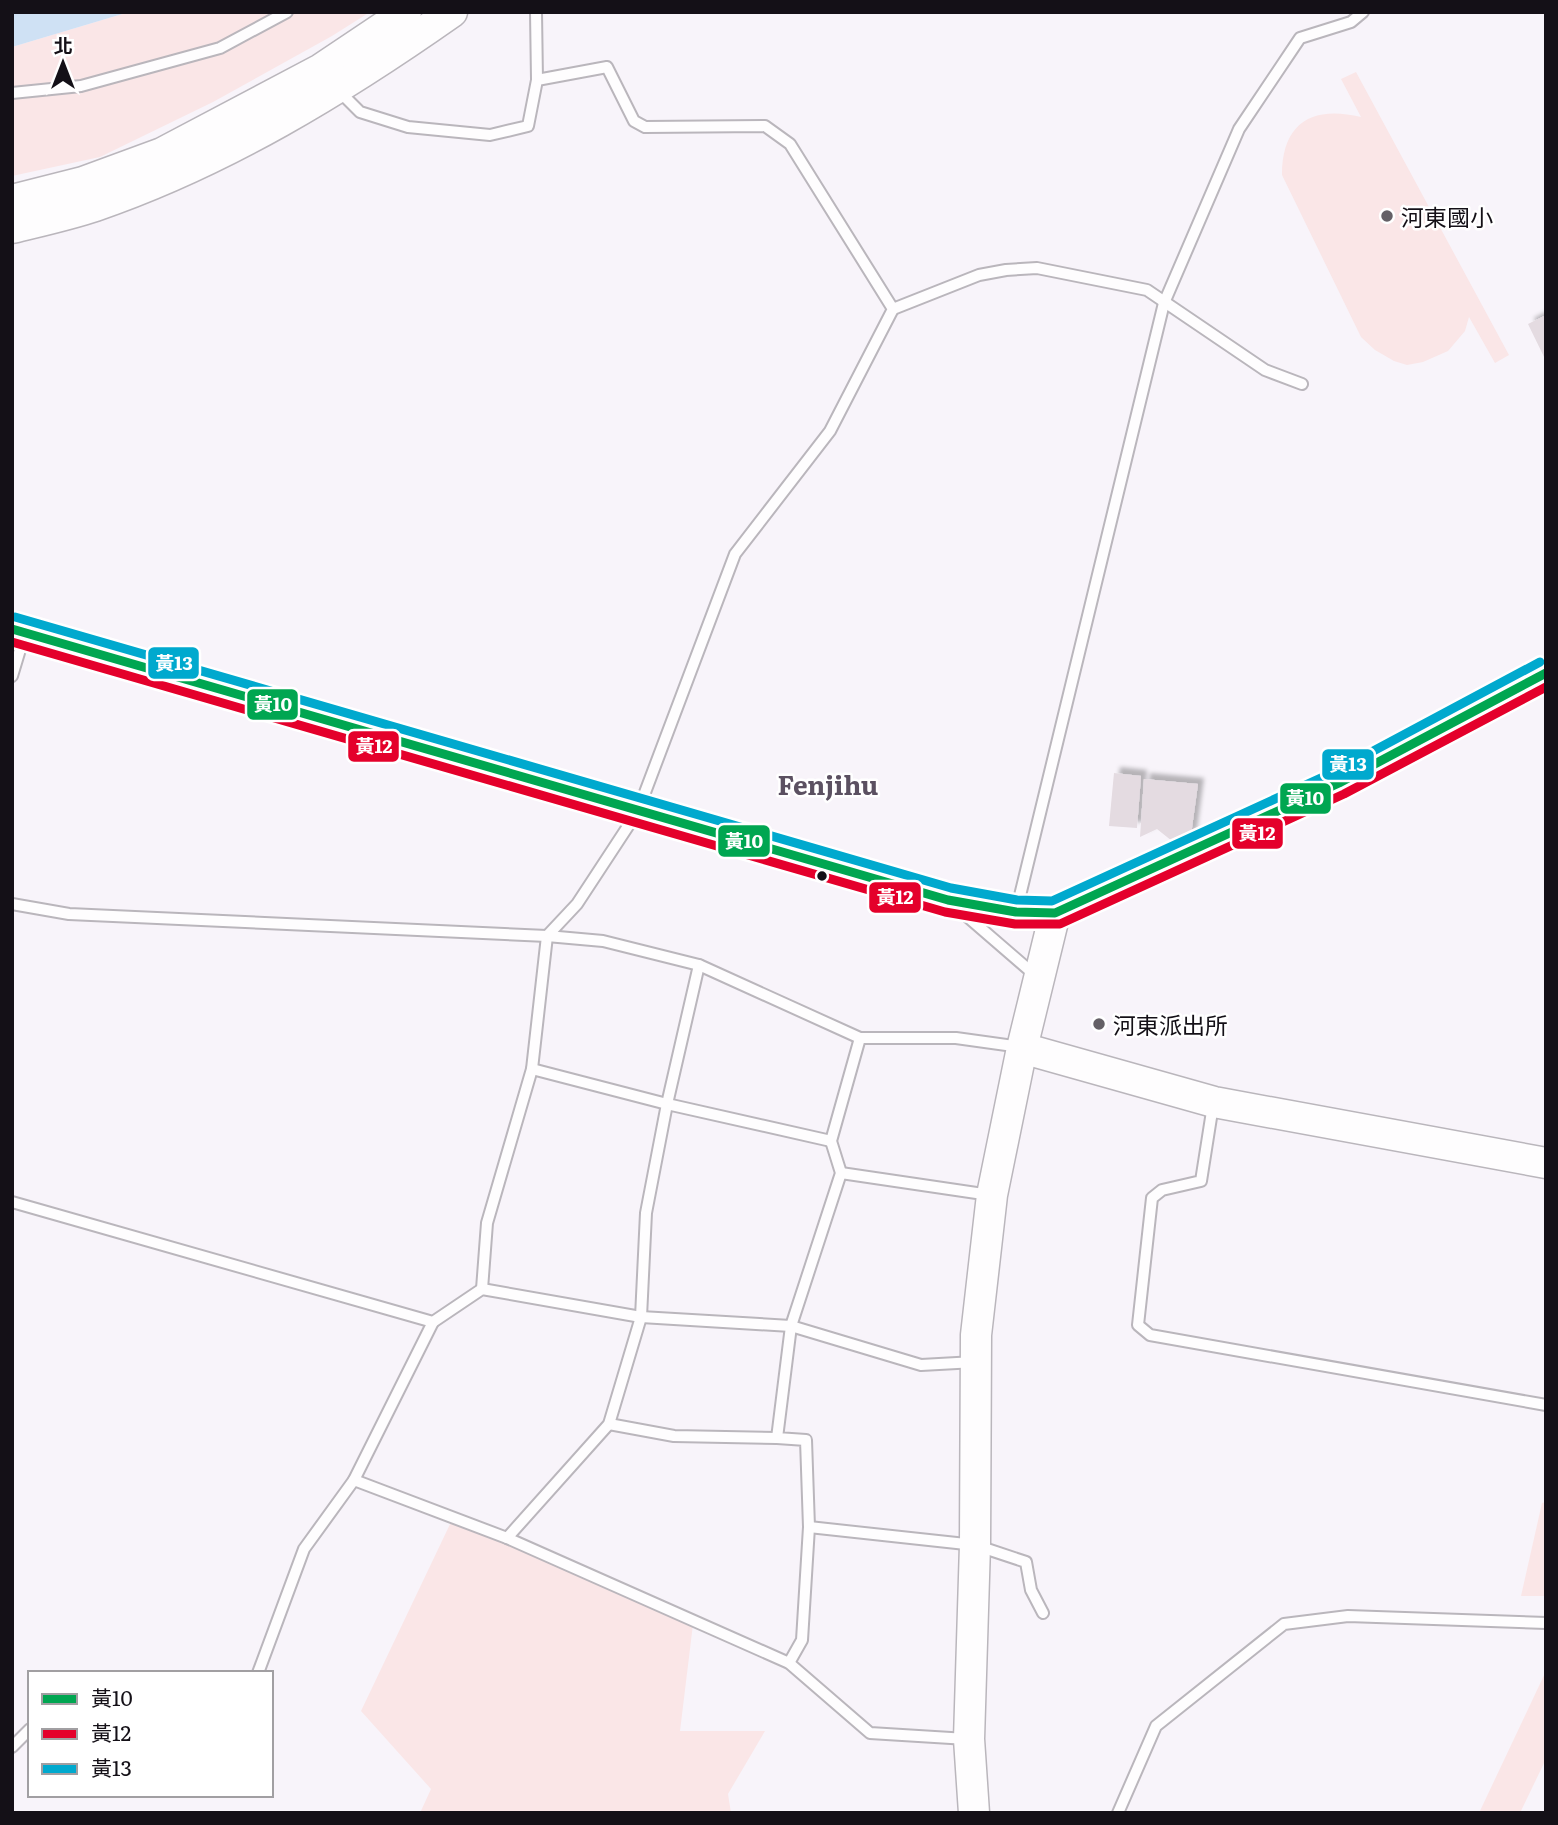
<svg xmlns="http://www.w3.org/2000/svg" width="1558" height="1825" viewBox="0 0 1558 1825" font-family="Literata,'Noto Sans TC',serif">
<style>
.green{fill:#fae6e7}
.water{fill:#cfe1f4}
.building{fill:#e4dbe1;filter:url(#shadow)}
.lines{fill:none;stroke-linecap:round;stroke-linejoin:round}
.lane-casing{stroke:#bab6bc;stroke-width:14}
.street-casing{stroke:#bab6bc;stroke-width:24}
.secondary-casing{stroke:#bab6bc;stroke-width:33}
.lane{stroke:#fefdfe;stroke-width:10}
.street{stroke:#fefdfe;stroke-width:21}
.secondary{stroke:#fefdfe;stroke-width:30}
.bus-1-casing{stroke:#fff;stroke-width:14}
.bus-2-casing{stroke:#fff;stroke-width:14}
.bus-3-casing{stroke:#fff;stroke-width:14}
.bus-1{stroke:#00a651;stroke-width:9}
.bus-2{stroke:#e4002b;stroke-width:9}
.bus-3{stroke:#00a9ce;stroke-width:9}
.poi-dot{fill:#646066;stroke:#fff;stroke-width:2.5}
.bus-dot{fill:#141017;stroke:#fff;stroke-width:2.5}
.labels{text-anchor:middle;dominant-baseline:central;stroke-width:5;stroke-linejoin:round;paint-order:stroke}
.poi-label{font-size:23px;fill:#141017;stroke:#fff;text-anchor:start}
.quarter-label{font-size:26px;font-weight:bold;fill:#5b5061;stroke:#fff}
.line-badge{stroke:#fff;stroke-width:2.5}
.badge-label{font-size:19px;text-anchor:middle;font-weight:bold;fill:#fff}
</style>
<defs>
<filter id="shadow"><feDropShadow dx="6" dy="-6" stdDeviation="2" flood-color="#0004"/></filter>
</defs>
<rect width="100%" height="100%" fill="#f8f4fa"/>
<g class="green">
<path d="M129,12H370L332,36L213,102L100,157L12,176V47Z"/>
<path d="M1356,72L1509,355L1495,363L1469,317L1465,331L1448,351L1423,362L1407,365L1394,361L1375,350L1361,337L1282,175C1282,123 1312,105 1361,117L1341,79Z"/>
<path d="M1546,1502V1596H1521L1542,1503Z"/>
<path d="M452,1520L694,1616L680,1731H765L728,1794L731,1813H420L431,1789L361,1711Z"/>
<path d="M1546,1671V1759L1520,1813H1479Z"/>
</g>
<path class="water" d="M12,12H129L12,47Z"/>
<g class="building">
<path d="M1546,315V361L1528,324Z"/>
<path d="M1114,773L1141,776L1137,828L1109,826Z"/>
<path d="M1144,779L1198,784L1191,835L1172,841L1157,829L1140,837Z"/>
</g>
<g class="lines">
<g class="lane-casing">
<g id="lane">
<path d="M536,12L537,80"/>
<path d="M338,90L360,112L408,127L490,135L528,126L537,80L607,67L634,121L645,127L765,126L790,144L893,309L830,431L735,554L638,811L577,904L547,936L532,1069L487,1223L482,1289"/>
<path d="M12,93L81,86L220,48L287,12"/>
<path d="M893,309L979,275L1006,270L1037,268L1147,290L1265,370L1302,384"/>
<path d="M12,676L25,633"/>
<path d="M12,904L69,914L547,936L603,941L699,965L860,1038H956L1021,1047"/>
<path d="M955,906L1036,976"/>
<path d="M1016,912L1164,303L1239,129L1300,38L1351,22L1363,12"/>
<path d="M532,1069L667,1104L831,1141"/>
<path d="M1213,1105L1201,1181L1162,1190L1152,1198L1138,1325L1150,1335L1546,1405"/>
<path d="M841,1173L990,1195"/>
<path d="M12,1202L433,1322L482,1289L641,1317L791,1326L921,1365L975,1362"/>
<path d="M609,1424L674,1436L777,1438"/>
<path d="M354,1480L433,1322"/>
<path d="M809,1527L975,1545L1026,1562L1031,1590L1043,1613"/>
<path d="M507,1538L609,1424L641,1317L646,1213L667,1104L699,965"/>
<path d="M789,1663L802,1640L809,1527L806,1440L777,1438L791,1326L841,1173L831,1141L860,1038"/>
<path d="M258,1673L304,1549L354,1480L507,1538L789,1663L870,1733L967,1739"/>
<path d="M12,1747L30,1729"/>
<path d="M1118,1813L1156,1726L1284,1624L1348,1616L1546,1623"/>
</g>
</g>
<g class="street-casing">
<path id="street" d="M12,629L948,900L1016,912L1055,913L1339,783L1546,673"/>
</g>
<g class="secondary-casing">
<g id="secondary">
<path d="M12,200L83,182L162,153L321,69L406,12"/>
<path d="M12,228C40,221 68,215 95,206C223,162 341,90 452,12"/>
<path d="M1022,1048L1214,1102L1546,1163"/>
<path d="M974,1813L969,1739L975,1545L976,1335L992,1195L1022,1048L1055,913"/>
</g>
</g>
<use href="#lane" class="lane"/>
<use href="#street" class="street"/>
<use href="#secondary" class="secondary"/>
<g class="bus-1-casing">
<path id="bus-1" d="M12,629L948,900L1016,912L1055,913L1339,783L1546,673"/>
</g>
<g class="bus-2-casing">
<path id="bus-2" d="M12,642L945,912L1015,924H1060L1344,794L1546,687"/>
</g>
<g class="bus-3-casing">
<path id="bus-3" d="M15,617L951,888L1017,900L1052,901L1334,772L1540,662"/>
</g>
<use href="#bus-1" class="bus-1"/>
<use href="#bus-2" class="bus-2"/>
<use href="#bus-3" class="bus-3"/>
</g>
<g class="poi-dot">
<circle cx="1387" cy="216" r="7"/>
<circle cx="1099" cy="1024" r="7"/>
</g>
<circle class="bus-dot" cx="822" cy="876" r="6"/>
<g class="labels">
<g class="poi-label">
<text x="1401" y="216">河東國小</text>
<text x="1113" y="1024">河東派出所</text>
</g>
<g class="quarter-label">
<text x="828" y="783">Fenjihu</text>
</g>
</g>
<g class="line-badge">
<rect x="147" y="646" width="53" height="34" rx="7" fill="#00a9ce"/>
<rect x="246" y="688" width="53" height="33" rx="7" fill="#00a651"/>
<rect x="347" y="730" width="53" height="33" rx="7" fill="#e4002b"/>
<rect x="1321" y="748" width="54" height="33" rx="7" fill="#00a9ce"/>
<rect x="1279" y="782" width="53" height="33" rx="7" fill="#00a651"/>
<rect x="1231" y="817" width="53" height="33" rx="7" fill="#e4002b"/>
<rect x="717" y="824" width="54" height="34" rx="7" fill="#00a651"/>
<rect x="868" y="881" width="54" height="33" rx="7" fill="#e4002b"/>
</g>
<g class="badge-label">
<text x="174" y="670">黃13</text>
<text x="273" y="711">黃10</text>
<text x="374" y="753">黃12</text>
<text x="1348" y="771">黃13</text>
<text x="1305" y="805">黃10</text>
<text x="1257" y="840">黃12</text>
<text x="744" y="848">黃10</text>
<text x="895" y="904">黃12</text>
</g>
<rect width="1558" height="1825" fill="none" stroke="#141017" stroke-width="28"/>
<rect x="28" y="1671" width="245" height="126" fill="#ffffff" stroke="#a19fa2" stroke-width="2"/>
<rect x="42" y="1694" width="35" height="10" fill="#00a651" stroke="#a19fa2" stroke-width="2"/>
<text x="91" y="1706" font-size="21" fill="#141017">黃10</text>
<rect x="42" y="1729" width="35" height="10" fill="#e4002b" stroke="#a19fa2" stroke-width="2"/>
<text x="91" y="1741" font-size="21" fill="#141017">黃12</text>
<rect x="42" y="1764" width="35" height="10" fill="#00a9ce" stroke="#a19fa2" stroke-width="2"/>
<text x="91" y="1776" font-size="21" fill="#141017">黃13</text>
<g transform="translate(63 63)" stroke="#ffffff" stroke-width="5" paint-order="stroke">
<path d="M0-5L12 26L0 18L-12 26Z" fill="#141017"/>
<text y="-10" font-size="19" font-weight="bold" text-anchor="middle" fill="#141017">北</text>
</g>
</svg>
